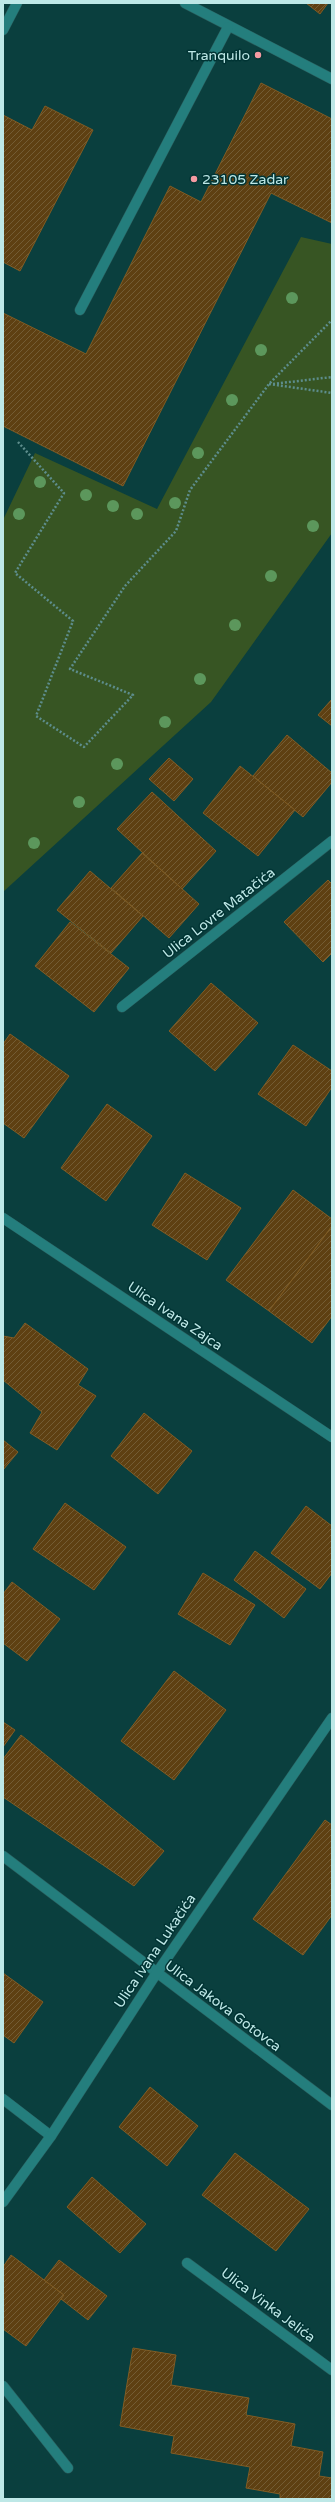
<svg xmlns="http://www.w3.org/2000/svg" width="335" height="2502" viewBox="0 0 335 2502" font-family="'Varela Round',sans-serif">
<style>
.grass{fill:#375523}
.building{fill:url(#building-hatch);stroke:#815c24}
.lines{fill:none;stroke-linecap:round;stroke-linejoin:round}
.minor-casing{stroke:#2a5d5c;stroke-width:11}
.path{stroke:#5d8d8c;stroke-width:2.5;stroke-dasharray:2 2;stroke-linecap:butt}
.minor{stroke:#247e7d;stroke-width:10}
.tree{fill:#5c975c}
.poi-dot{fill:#f49aa2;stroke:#003434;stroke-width:1.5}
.labels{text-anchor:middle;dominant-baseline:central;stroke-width:3;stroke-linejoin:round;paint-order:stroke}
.poi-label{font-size:14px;fill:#bee8e7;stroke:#003434;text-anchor:end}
.street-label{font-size:14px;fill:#bee8e7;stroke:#003434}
</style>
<defs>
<pattern id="building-hatch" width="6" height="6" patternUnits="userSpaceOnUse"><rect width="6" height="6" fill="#5e4012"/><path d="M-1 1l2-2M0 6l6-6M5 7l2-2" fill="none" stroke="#735c34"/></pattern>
</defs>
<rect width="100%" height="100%" fill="#0a3f3e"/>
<path class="grass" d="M301,237L332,244V533L211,702L3,892V520L35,453L157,509Z"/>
<g class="building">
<path d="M306,3H328L320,14Z"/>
<path d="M261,83L332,119V223L271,193L123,486L3,426V313L86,354L170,186L201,202Z"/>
<path d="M45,106L93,130L20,271L3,262V115L32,130Z"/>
<path d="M332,699V726L318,715Z"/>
<path d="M287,735L332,773V782L303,817L253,776Z"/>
<path d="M169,758L193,779L174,801L149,779Z"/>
<path d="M240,766L295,810L258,856L203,813Z"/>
<path d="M152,792L216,851L182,889L117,829Z"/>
<path d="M142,853L199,904L169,938L111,888Z"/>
<path d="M90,871L143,916L111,953L57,910Z"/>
<path d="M328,880L332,884V953L323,962L284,922Z"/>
<path d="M70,922L129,968L94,1012L35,966Z"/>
<path d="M211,983L258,1023L215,1071L169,1031Z"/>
<path d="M10,1034L69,1076L24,1138L3,1123V1044Z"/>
<path d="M293,1045L332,1071V1087L306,1126L258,1094Z"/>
<path d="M107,1104L152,1136L106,1201L61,1168Z"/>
<path d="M185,1173L241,1208L207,1260L152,1225Z"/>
<path d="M293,1190L332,1219V1226L269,1311L226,1280Z"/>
<path d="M332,1226V1316L312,1343L269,1311Z"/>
<path d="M25,1323L88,1369L78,1385L96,1396L57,1450L30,1433L42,1412L3,1380V1336L14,1338Z"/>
<path d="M144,1413L192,1451L158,1494L111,1456Z"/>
<path d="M3,1440L18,1452L3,1470Z"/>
<path d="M65,1503L126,1547L94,1590L33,1549Z"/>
<path d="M306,1506L332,1526V1573L320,1589L271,1553Z"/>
<path d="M255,1551L306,1589L284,1618L234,1580Z"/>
<path d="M203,1573L255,1605L230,1645L178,1614Z"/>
<path d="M12,1582L60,1619L27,1661L3,1643V1594Z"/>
<path d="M174,1671L226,1710L174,1780L121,1741Z"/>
<path d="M3,1722L15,1730L3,1747Z"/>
<path d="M21,1735L164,1851L134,1886L3,1797V1759Z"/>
<path d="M325,1820L332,1825V1915L303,1955L253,1919Z"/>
<path d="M3,1973L43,2002L14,2043L3,2035Z"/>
<path d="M150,2087L198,2126L167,2166L119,2127Z"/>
<path d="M235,2153L309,2209L276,2251L202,2195Z"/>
<path d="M92,2177L146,2224L120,2253L67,2207Z"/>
<path d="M11,2255L64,2295L26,2346L3,2329V2267Z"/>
<path d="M59,2260L107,2296L88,2320L61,2299L64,2295L44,2280Z"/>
<path d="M133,2348L176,2355L171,2385L249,2398L246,2415L295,2424L291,2446L323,2452L319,2476L332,2478V2499H280V2494L246,2488L250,2467L171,2453L174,2436L120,2426Z"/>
</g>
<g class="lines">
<g class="minor-casing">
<g id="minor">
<path d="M185,3L332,79"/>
<path d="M3,30L17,3"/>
<path d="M80,310L228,27"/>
<path d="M122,1007L332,841"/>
<path d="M3,1218L332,1437"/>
<path d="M3,1856L332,2105"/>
<path d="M3,2099L51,2136"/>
<path d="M3,2202L51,2136L156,1974L332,1718"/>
<path d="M187,2263L332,2370"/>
<path d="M3,2386L68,2468"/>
</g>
</g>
<g class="path">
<path d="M269,384L332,393"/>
<path d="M273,384L332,377"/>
<path d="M18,442L64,493L15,573L73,621L36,716L84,747L133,695L70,669L125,586L176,531L190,490L269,384L332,320"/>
</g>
<use href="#minor" class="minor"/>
</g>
<g class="tree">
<circle cx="292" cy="298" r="6"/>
<circle cx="261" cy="350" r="6"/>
<circle cx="232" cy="400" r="6"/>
<circle cx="198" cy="453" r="6"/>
<circle cx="40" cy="482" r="6"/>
<circle cx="86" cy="495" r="6"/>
<circle cx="175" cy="503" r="6"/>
<circle cx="113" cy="506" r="6"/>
<circle cx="19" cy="514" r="6"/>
<circle cx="137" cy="514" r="6"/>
<circle cx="313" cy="526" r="6"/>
<circle cx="271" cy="576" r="6"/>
<circle cx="235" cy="625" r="6"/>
<circle cx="200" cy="679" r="6"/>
<circle cx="165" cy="722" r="6"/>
<circle cx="117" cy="764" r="6"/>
<circle cx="79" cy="802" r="6"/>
<circle cx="34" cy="843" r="6"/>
</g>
<g class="poi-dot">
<circle cx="258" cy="55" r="4"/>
<circle cx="194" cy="179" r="4"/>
</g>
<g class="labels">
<g class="poi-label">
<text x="250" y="55">Tranquilo</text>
<text x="202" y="179" text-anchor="start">23105 Zadar</text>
</g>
<g class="street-label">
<text transform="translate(219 913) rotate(-38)">Ulica Lovre Matačića</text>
<text transform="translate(175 1316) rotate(34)">Ulica Ivana Zajca</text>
<text transform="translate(155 1951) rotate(-56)">Ulica Ivana Lukačića</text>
<text transform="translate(223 2006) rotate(37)">Ulica Jakova Gotovca</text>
<text transform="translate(268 2305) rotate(37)">Ulica Vinka Jelića</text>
</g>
</g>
<rect width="335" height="2502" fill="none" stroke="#bee8e7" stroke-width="8"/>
</svg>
